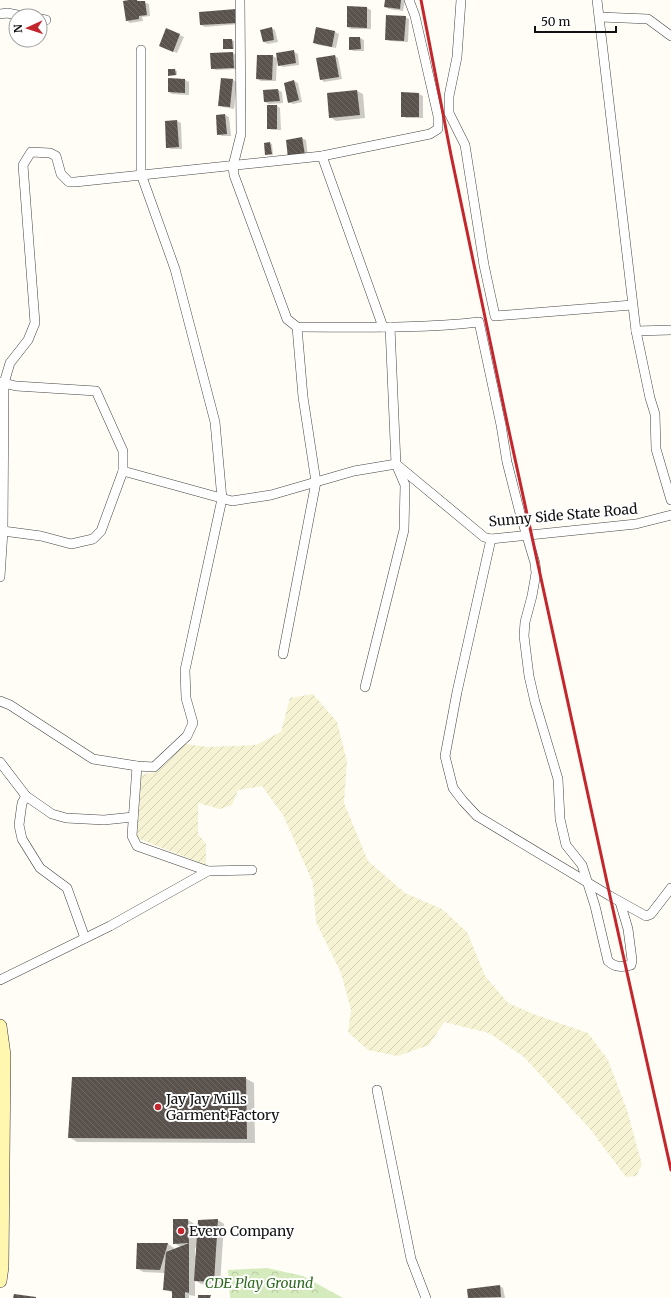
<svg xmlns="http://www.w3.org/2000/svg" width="671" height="1298" viewBox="0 0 671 1298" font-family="Merriweather,serif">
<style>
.farmland{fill:url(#farmland-furrows)}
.park{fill:url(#park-crowns)}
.shadow{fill:#0003;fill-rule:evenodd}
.building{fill:url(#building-back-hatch)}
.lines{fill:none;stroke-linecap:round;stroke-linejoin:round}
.minor-casing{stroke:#444;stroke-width:10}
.secondary-casing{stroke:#333;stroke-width:14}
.minor{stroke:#fff;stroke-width:9}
.secondary{stroke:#fff6b0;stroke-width:13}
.rail{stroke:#c4262e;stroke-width:3}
.poi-dot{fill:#c4262e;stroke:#fff;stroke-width:1.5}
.labels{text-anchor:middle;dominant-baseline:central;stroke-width:4;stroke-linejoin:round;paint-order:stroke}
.street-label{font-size:14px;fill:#111;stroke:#fff}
.poi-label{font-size:14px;fill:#111;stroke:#fff;text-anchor:start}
.park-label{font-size:14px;font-style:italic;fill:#2f6b1f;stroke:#fff}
</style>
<defs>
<pattern id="farmland-furrows" width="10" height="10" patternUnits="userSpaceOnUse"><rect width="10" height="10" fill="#f6f3d4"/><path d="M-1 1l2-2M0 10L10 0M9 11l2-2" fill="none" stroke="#d2cfb5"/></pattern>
<pattern id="park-crowns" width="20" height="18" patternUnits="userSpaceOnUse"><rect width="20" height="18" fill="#d5ebbd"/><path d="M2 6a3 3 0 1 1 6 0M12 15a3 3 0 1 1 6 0" fill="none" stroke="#b6c8a1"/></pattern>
<pattern id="building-back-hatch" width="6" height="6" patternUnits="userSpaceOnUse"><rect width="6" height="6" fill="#5a524d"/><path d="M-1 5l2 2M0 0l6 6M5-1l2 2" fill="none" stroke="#6d6662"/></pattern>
</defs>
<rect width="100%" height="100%" fill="#fffdf5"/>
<path class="farmland" d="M313,694L337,722L347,761L344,803L368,861L405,893L442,909L467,932L485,976L508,1003L536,1015L588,1033L608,1060L627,1110L642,1165L636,1176L626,1177L590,1129L524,1057L489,1033L444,1022L429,1045L398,1056L368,1050L348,1032L351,1010L341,973L316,922L313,883L283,815L262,786L238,790L232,805L220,809L198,803V834L206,844V865L137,838L141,775L158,771L186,744L207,747L256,745L281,732L290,698Z"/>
<path class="park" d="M267,1268L303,1276L343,1298H230L228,1270Z"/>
<g class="shadow">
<path d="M136,0L149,4L150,16L142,17L143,21L130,23L126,20Z"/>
<path d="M386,0H405L403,11L389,9L385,7Z"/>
<path d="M348,7L367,8L371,10V29H351L348,27Z"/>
<path d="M235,10L240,24L205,27L201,25Z"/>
<path d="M405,17L409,19L408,42L390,41L386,39Z"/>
<path d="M271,28L275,30L278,42L268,44L264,42Z"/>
<path d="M166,29L184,37L177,53L164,48Z"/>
<path d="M335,32L339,34L336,48L318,45L315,43Z"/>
<path d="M360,38L364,40V51H354L350,49Z"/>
<path d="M232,40L234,41V49H224Z"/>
<path d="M294,52L298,54L299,65L283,67L279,65L278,60H277L276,81H261L257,79L258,56H273L278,59Z"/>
<path d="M233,53L237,55L238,69L216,70L212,68L211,54Z"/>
<path d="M335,56L338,58L342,79L324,82L321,79Z"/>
<path d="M169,70L177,71V75H169Z"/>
<path d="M169,79L185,80L189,82V95L172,94L169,92Z"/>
<path d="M222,79L233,80L237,82L234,109L223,107L219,105Z"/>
<path d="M294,81L298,83L302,102L293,104L289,102Z"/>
<path d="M278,90L282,92L283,103L269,104L265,102Z"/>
<path d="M357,91L363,94L365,118L336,121L330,117Z"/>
<path d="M419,94L423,96V118H406L402,116Z"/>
<path d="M277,106L280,108L281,130H272L268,128Z"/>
<path d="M225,115L229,117L231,136H222L218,134L217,116Z"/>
<path d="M177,121L181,123L182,149H171L167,147Z"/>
<path d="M302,138L306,140L308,157H289Z"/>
<path d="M270,143L272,144L273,155H266Z"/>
<path d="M245,1078L254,1083L255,1143L77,1142L69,1137Z"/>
<path d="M188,1220L196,1225V1236L218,1220L224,1224L220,1285L201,1284L195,1280V1296L189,1295V1298H173V1293L164,1289L165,1273L143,1272L137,1268L138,1244H168L174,1248L173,1251L181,1247L174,1243ZM197,1247V1256H195V1248Z"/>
<path d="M500,1286L503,1288L505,1298H469L468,1290Z"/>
</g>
<g class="building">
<path d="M129,0H137V1H145L147,15L139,16V19L126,21L123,1Z"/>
<path d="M385,0H401L400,9L384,7Z"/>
<path d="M347,6L367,7V28L347,27Z"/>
<path d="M236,9L237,23L200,25L199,12Z"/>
<path d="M386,15L406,16L404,41L385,40Z"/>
<path d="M272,27L274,40L263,42L260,30Z"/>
<path d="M316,27L335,31L332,47L313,43Z"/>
<path d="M166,28L180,34L173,52L159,46Z"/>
<path d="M349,37H360L361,49L349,50Z"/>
<path d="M223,39H232L233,49H223Z"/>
<path d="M294,50L296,63L278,66L276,53Z"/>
<path d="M233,52L234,68L211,69L210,53Z"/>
<path d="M257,55H273L272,80L256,79Z"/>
<path d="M335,55L339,77L320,80L316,58Z"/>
<path d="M168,69H175L176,75L168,76Z"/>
<path d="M168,78L185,79V93L168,92Z"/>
<path d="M221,78L233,79L230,107L218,106Z"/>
<path d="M294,80L299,100L288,103L284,83Z"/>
<path d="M278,89L280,101L264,102L263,90Z"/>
<path d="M357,90L360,115L329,118L327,93Z"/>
<path d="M401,92L419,93V117H401Z"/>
<rect x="267" y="105" width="10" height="24"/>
<path d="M225,114L227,134L217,135L216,115Z"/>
<path d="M177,120L179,147L166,148L165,121Z"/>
<path d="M302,137L305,155L288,158L286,140Z"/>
<path d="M270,142L272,154L265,155L264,143Z"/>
<path d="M72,1077H246L247,1139L68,1138Z"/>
<path d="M173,1219H188L189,1243L173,1244Z"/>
<path d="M218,1219L214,1282L194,1281L198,1220Z"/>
<path d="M137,1243H168L160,1270L136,1269Z"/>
<path d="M189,1243V1293L185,1292V1298H172V1291L163,1290L166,1252Z"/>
<path d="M500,1285L501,1297L468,1298L467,1289Z"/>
<path d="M14,1294L36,1297V1298H13Z"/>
<path d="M198,1295H211L210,1298H198Z"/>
</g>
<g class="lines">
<g class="minor-casing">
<g id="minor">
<path d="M240,0L241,134L233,166L234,175L287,319L297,327C358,327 419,329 479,322L501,425L507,462L520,513L535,563L536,573L532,596L525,622L524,636L529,676L535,702L558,779L560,819L566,845L582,865L595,906L608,961C616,968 621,967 631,965L632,960L628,929L620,902"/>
<path d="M461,0L457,57L449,96V113L465,145L484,265L495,316L632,305"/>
<path d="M597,0L636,331L650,398L655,414L656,449L671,500"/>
<path d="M0,14L7,13L23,16"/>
<path d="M600,17L648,19L671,36"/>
<path d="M40,19L46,20"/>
<path d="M322,156L383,327"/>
<path d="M636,331L671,330"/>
<path d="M0,382L16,386L96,391L123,451V471L232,501L271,495L354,471L396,464L484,537L491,539L636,524L671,515"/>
<path d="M3,531L41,536L71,544L93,539L101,531L123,471"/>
<path d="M491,539L457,692L445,756L453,788L463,801L477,816L610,896L646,916L651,914L671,888"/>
<path d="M0,577L3,531L4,383L10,363L28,340L35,323L23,165L31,152L50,153L56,156L61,174L69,182H75L322,156L430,134L438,129V116L415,16L409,0"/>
<path d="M283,654L316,482L303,397L297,327"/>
<path d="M365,687L404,530L405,485L396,464L390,327"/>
<path d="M0,701L10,705L93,759L137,766L154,767L187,736L193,723L186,698L185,670L222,499L215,422L175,269L141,174V50"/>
<path d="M0,762L26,796L52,814L66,818L104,820L133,817"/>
<path d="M137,766L132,836L137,846L208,871L252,870"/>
<path d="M26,796L22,803L19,825L22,839L40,868L67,888L85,938"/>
<path d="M0,980L110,926L208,871"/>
<path d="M377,1090L411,1259L426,1298"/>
</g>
</g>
<g class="secondary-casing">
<path id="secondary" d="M0,1026L4,1055L2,1267L0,1281"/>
</g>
<use href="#minor" class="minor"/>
<use href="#secondary" class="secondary"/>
<path class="rail" d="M421,0L451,155L507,422L610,896L671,1170"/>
</g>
<g class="poi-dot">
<circle cx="158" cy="1107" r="4"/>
<circle cx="181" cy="1231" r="4"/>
</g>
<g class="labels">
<g class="street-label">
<text transform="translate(563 515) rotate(-5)">Sunny Side State Road</text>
</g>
<g class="poi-label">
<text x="166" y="1099">Jay Jay Mills<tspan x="166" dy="16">Garment Factory</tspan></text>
<text x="189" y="1231">Evero Company</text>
</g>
<g class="park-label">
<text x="259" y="1283">CDE Play Ground</text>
</g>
</g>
<g transform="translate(28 28) rotate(267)"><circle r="19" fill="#ffffff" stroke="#a0a0a0"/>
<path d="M0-3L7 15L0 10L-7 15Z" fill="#c4262e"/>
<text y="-6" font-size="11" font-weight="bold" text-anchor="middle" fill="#111111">N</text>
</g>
<path d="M535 26v6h81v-6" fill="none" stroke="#111111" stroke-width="2"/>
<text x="541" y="26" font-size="12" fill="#111111" stroke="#ffffff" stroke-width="3" paint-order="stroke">50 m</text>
</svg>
